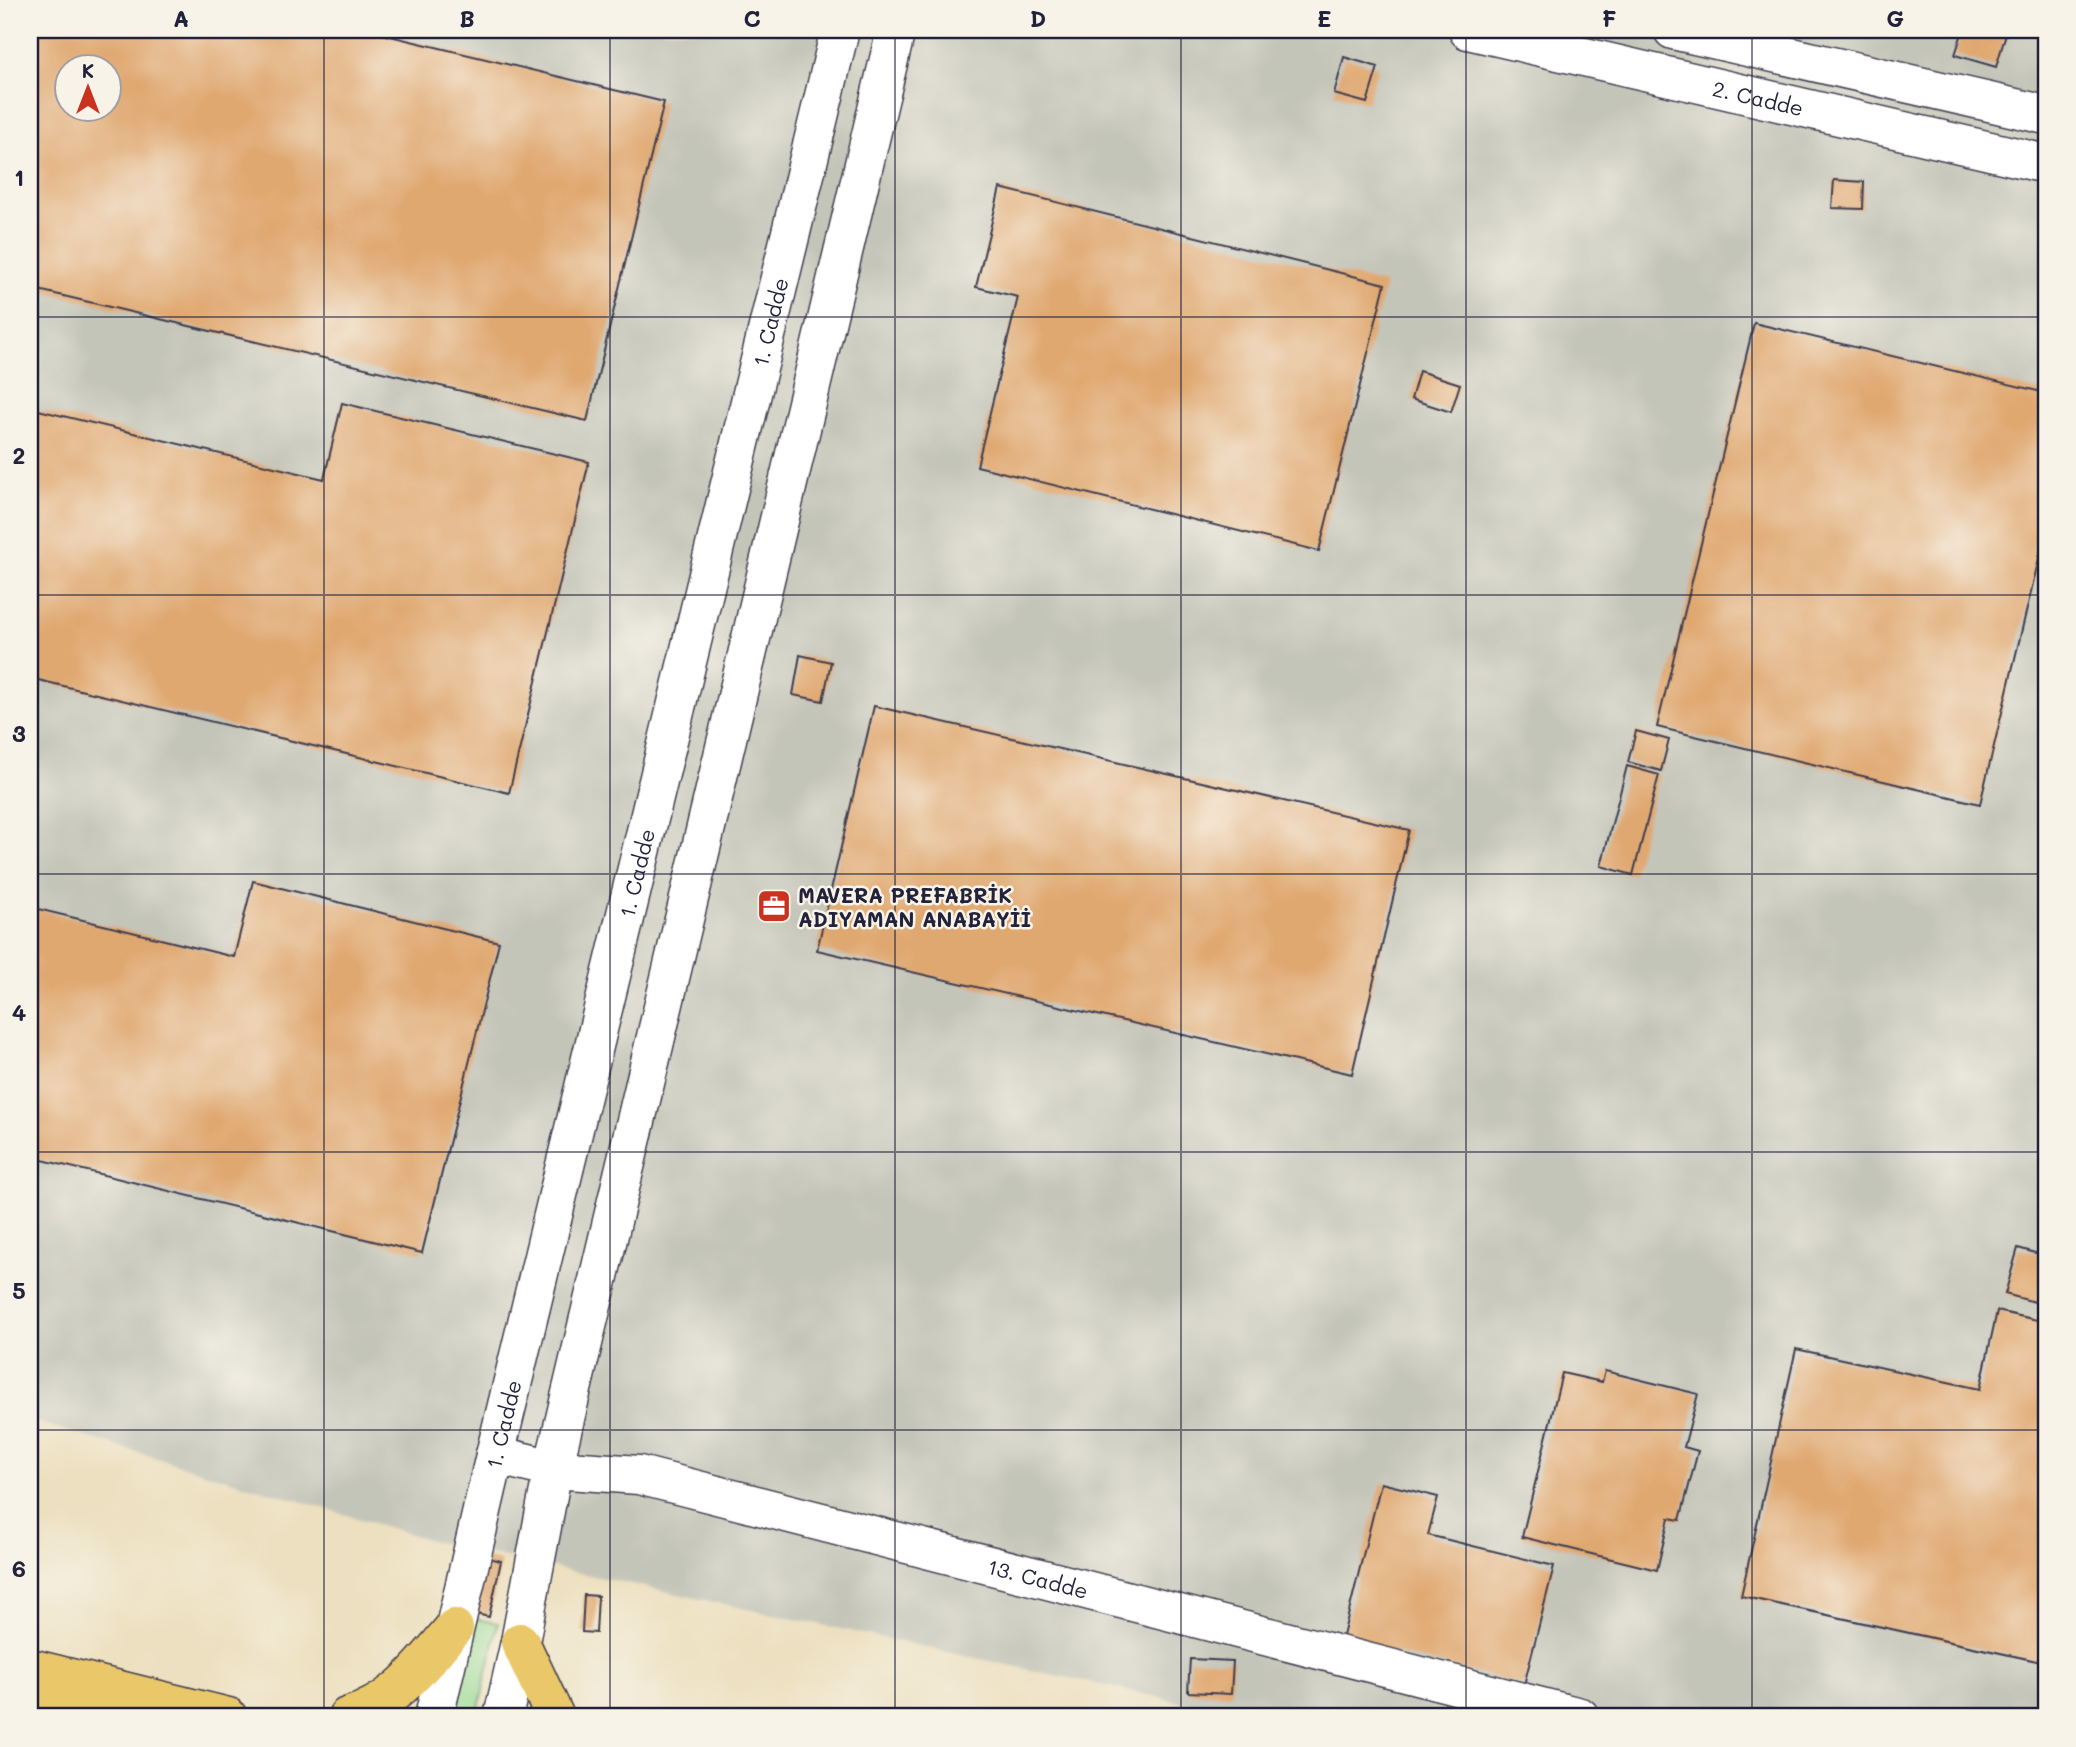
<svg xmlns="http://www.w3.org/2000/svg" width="2076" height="1747" viewBox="0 0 2076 1747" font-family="Mali,sans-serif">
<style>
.industrial{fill:#c4c5b9;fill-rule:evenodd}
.green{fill:#96d991;stroke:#5c7e66;stroke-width:2}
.building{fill:#e0a871;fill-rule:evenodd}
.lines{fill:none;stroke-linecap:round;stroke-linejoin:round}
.minor-casing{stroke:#403e4f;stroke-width:41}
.major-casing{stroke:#403e4f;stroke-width:41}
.minor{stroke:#fff;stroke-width:38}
.major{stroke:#eac769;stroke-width:38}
.grid{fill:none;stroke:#22223b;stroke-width:2;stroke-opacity:0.55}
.labels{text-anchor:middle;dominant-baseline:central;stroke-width:5;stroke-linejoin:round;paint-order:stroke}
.street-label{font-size:21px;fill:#22223b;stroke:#f7f3e8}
.poi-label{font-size:21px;font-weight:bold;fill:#22223b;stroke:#f7f3e8;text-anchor:start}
.neatline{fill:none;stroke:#22223b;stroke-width:2.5}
.grid-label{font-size:23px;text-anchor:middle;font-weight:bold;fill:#22223b}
</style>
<rect width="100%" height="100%" fill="#f7f3e8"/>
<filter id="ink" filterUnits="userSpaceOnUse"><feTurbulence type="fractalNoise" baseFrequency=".0143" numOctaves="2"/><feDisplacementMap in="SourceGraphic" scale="14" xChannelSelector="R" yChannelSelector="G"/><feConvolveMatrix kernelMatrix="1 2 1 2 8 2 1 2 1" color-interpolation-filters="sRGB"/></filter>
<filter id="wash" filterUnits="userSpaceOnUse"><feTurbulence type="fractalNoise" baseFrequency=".00686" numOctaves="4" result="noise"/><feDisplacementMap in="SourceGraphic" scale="28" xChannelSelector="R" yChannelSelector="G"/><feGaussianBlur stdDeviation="1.57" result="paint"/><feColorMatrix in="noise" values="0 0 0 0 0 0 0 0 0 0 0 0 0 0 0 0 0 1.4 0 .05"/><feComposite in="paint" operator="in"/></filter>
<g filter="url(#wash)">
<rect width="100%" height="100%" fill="#ede0c0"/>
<path class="industrial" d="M30,30H2046V1717H1250L440,1543L30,1420ZM66,66H108V108H66Z"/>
<path class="green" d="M476,1619L498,1623L477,1717H454Z"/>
<g id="blocks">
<g class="building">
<path d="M30,30H365L664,102L587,421L30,288ZM66,66H108V108H66Z"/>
<path d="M1963,30H2007L1996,67L1955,55Z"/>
<path d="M1344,57L1378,67L1367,103L1334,94Z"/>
<path d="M1834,180L1864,182L1863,209L1832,208Z"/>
<path d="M1000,188L1385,284L1319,551L977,466L1018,297L976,287Z"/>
<path d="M1754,323L2046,393V529L1980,804L1657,727Z"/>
<path d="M1419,371L1460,384L1451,412L1411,399Z"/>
<path d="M342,403L589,462L509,793L30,678V408L324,479Z"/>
<path d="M800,655L831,662L823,701L793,695Z"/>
<path d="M874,706L1409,830L1352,1074L817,950Z"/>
<path d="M1636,731L1669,740L1661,771L1628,762Z"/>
<path d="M1627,766L1659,775L1633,875L1601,866Z"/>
<path d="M253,881L499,942L422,1253L30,1157V907L234,957Z"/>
<path d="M2018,1248L2046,1256V1305L2005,1294Z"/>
<path d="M1997,1311L2046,1322V1663L1741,1596L1796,1349L1980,1389Z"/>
<path d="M1605,1371L1698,1394L1684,1447L1698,1451L1680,1520L1669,1518L1657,1570L1522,1537L1562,1373L1602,1382Z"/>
<path d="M1381,1483L1438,1497L1428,1535L1554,1566L1524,1685L1342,1640Z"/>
<path d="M480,1556L501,1561L489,1617L468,1612Z"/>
<path d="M584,1595L598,1596L596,1633L582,1632Z"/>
<path d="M1190,1659L1233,1661L1231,1694L1188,1692Z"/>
<path d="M2045,1694L2046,1717H2040Z"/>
</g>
</g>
</g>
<g filter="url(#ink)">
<use href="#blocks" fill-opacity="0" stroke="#403e4f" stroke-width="2"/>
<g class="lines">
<g class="minor-casing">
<g id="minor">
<path id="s1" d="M1468,30L2046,164"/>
<path d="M1673,30L2046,115"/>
<path id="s2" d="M495,1455L553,1469L639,1475L1580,1717"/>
<path id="s3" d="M434,1717L495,1455L840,30"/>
<path d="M503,1717L520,1642L553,1469L896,30"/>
</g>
</g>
<g class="major-casing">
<g id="major">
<path d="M520,1642L555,1717"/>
<path d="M30,1668L228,1717"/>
<path d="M51,1694L111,1717"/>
<path d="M347,1717C397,1702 421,1666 454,1628"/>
</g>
</g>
<use href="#minor" class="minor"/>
<use href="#major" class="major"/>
</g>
</g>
<path class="grid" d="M324,30V1717M610,30V1717M895,30V1717M1181,30V1717M1466,30V1717M1752,30V1717M30,317H2046M30,595H2046M30,874H2046M30,1152H2046M30,1430H2046"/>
<defs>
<g id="office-square" transform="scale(1.75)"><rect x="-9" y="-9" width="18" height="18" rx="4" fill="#c8321e" stroke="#f7f3e8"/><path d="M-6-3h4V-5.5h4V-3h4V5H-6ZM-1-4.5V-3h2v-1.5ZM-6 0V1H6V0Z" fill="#fff"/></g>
</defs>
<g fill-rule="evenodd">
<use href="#office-square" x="774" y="906"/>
</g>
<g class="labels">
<g class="street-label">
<text stroke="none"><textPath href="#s1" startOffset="298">2. Cadde</textPath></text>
<text stroke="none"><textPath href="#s3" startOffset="1435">1. Cadde</textPath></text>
<text stroke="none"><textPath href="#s3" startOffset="868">1. Cadde</textPath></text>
<text stroke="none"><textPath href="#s3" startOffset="301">1. Cadde</textPath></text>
<text stroke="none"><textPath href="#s2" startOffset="558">13. Cadde</textPath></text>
</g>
<g class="poi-label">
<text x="798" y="894">MAVERA PREFABRİK<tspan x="798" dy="24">ADIYAMAN ANABAYİİ</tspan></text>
</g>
</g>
<rect width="2076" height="1747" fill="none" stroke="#f7f3e8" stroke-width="77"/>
<g transform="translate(88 88)"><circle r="33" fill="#f7f3e8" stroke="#a29fa3" stroke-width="2"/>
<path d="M0-5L12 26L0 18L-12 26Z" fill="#c8321e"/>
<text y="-10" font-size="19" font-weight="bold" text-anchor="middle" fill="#22223b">K</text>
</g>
<rect x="38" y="38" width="2000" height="1670" class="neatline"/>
<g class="grid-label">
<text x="181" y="27">A</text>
<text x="467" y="27">B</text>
<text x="752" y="27">C</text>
<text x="1038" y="27">D</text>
<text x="1324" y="27">E</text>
<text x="1609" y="27">F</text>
<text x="1895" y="27">G</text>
<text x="19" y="186">1</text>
<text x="19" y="464">2</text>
<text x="19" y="742">3</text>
<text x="19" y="1021">4</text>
<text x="19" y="1299">5</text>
<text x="19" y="1577">6</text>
</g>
</svg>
